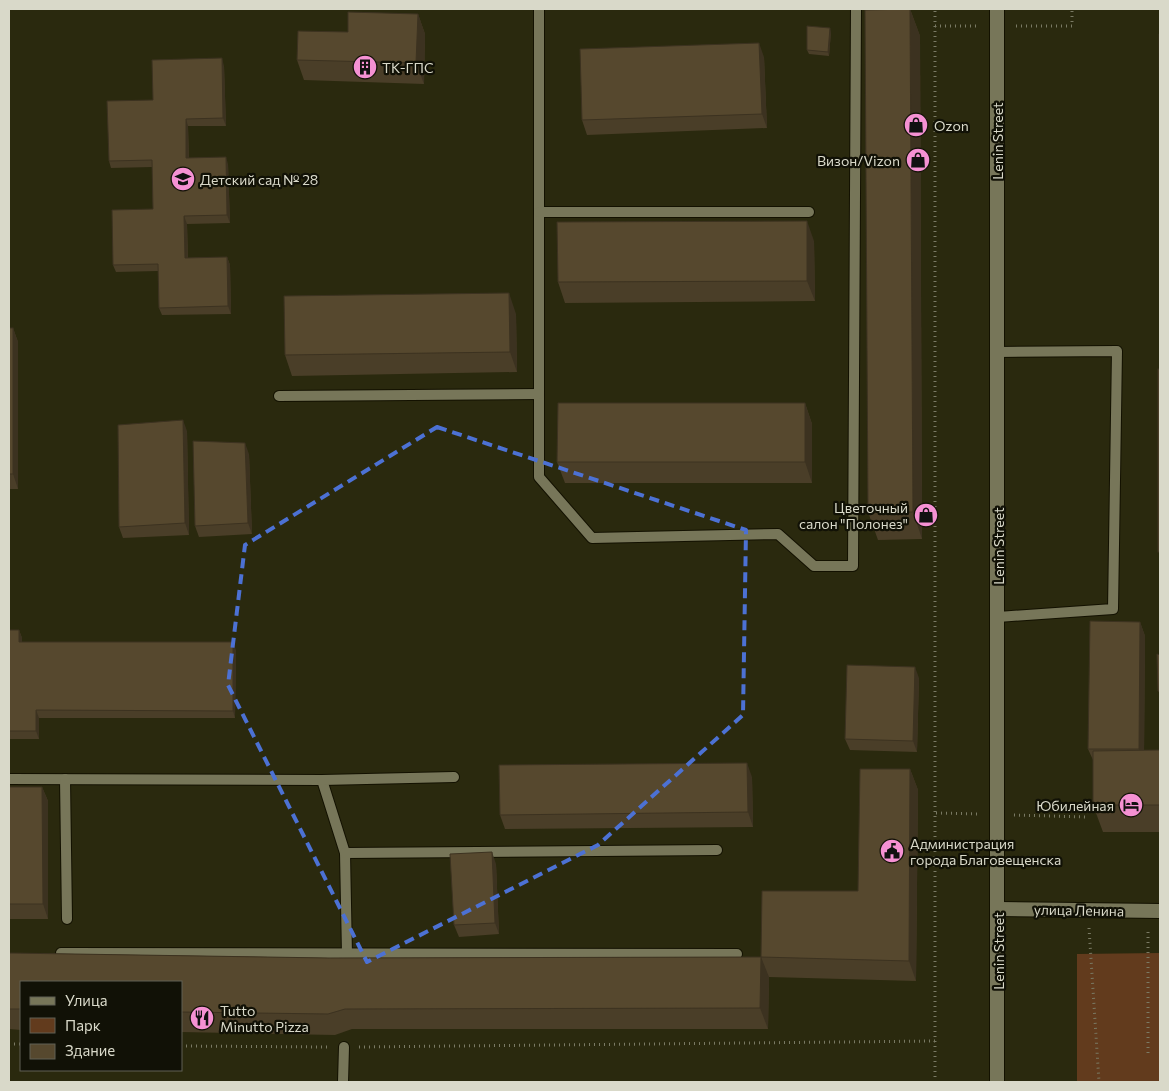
<svg xmlns="http://www.w3.org/2000/svg" width="1169" height="1091" viewBox="0 0 1169 1091" font-family="Commissioner,sans-serif">
<style>
.green{fill:#623b1d}
.lines{fill:none;stroke-linecap:round;stroke-linejoin:round}
.service-casing{stroke:#131100;stroke-width:12}
.tertiary-casing{stroke:#131100;stroke-width:16}
.secondary-casing{stroke:#131100;stroke-width:16}
.path{stroke:#7a7a64;stroke-width:3;stroke-dasharray:1 4;stroke-linecap:butt}
.service{stroke:#777659;stroke-width:10}
.tertiary{stroke:#777659;stroke-width:14}
.secondary{stroke:#777659;stroke-width:14}
.wall{fill:#4a3e28}
.shaded-wall{fill:#3c3220}
.building{fill:#56482e;stroke:#3c3220}
.marked{fill:none;stroke:#4c71d4;stroke-width:4;stroke-dasharray:10 6;stroke-linejoin:round}
.labels{text-anchor:middle;dominant-baseline:central;stroke-width:4.5;stroke-linejoin:round;paint-order:stroke}
.poi-label{font-size:14px;fill:#d9d9c9;stroke:#111106;text-anchor:start}
.street-label{font-size:14px;fill:#d9d9c9;stroke:#111106}
</style>
<rect width="100%" height="100%" fill="#2a290e"/>
<path class="green" d="M1160,953V1082H1077V954Z"/>
<g class="lines">
<g class="service-casing">
<g id="service">
<path d="M539,9V477L592,538L778,534L814,566H853L856,9"/>
<path d="M539,212H809"/>
<path d="M998,352L1117,351L1113,609L998,617"/>
<path d="M279,396L539,394"/>
<path d="M9,779L322,780L345,853L347,955"/>
<path d="M65,779L67,919"/>
<path d="M322,780L454,777"/>
<path d="M345,853L717,850"/>
<path d="M61,953L737,954"/>
<path d="M343,1082L344,1047"/>
</g>
</g>
<g class="tertiary-casing">
<path id="tertiary" d="M999,909L1160,911"/>
</g>
<g class="secondary-casing">
<path id="secondary" d="M997,9V1082"/>
</g>
<g class="path">
<path d="M935,26H980"/>
<path d="M1016,26H1072V9"/>
<path d="M936,813L980,814"/>
<path d="M1014,815L1086,817"/>
<path d="M1089,928L1099,1082"/>
<path d="M9,1044H21"/>
<path d="M181,1046L328,1047"/>
<path d="M359,1047L935,1041"/>
<path d="M1148,1053V929"/>
<path d="M935,1082V9"/>
</g>
<use href="#service" class="service"/>
<use href="#tertiary" class="tertiary"/>
<use href="#secondary" class="secondary"/>
</g>
<g class="wall">
<path d="M910,9L920,36L922,539L878,540L868,512Z"/>
<path d="M418,14L425,34L424,84L304,80L297,60L348,32Z"/>
<path d="M831,32L829,56L809,54L807,50Z"/>
<path d="M764,57L767,128L587,135L582,120Z"/>
<path d="M224,66L226,126H188L189,158L228,164L230,223L187,224L188,258L227,257L230,265L231,314L162,315L159,308L158,271L116,272L113,265L153,209L152,167L111,168L109,161L153,100Z"/>
<path d="M814,241L815,301L565,303L558,282Z"/>
<path d="M516,314L517,372L292,376L285,355Z"/>
<path d="M9,328H13L18,342V489H9Z"/>
<path d="M805,403L812,424V483H565L557,462Z"/>
<path d="M187,431L189,535L123,538L119,527Z"/>
<path d="M249,454L252,534L199,537L195,526Z"/>
<path d="M1140,622L1145,636L1144,750H1160V832H1103L1093,805V760L1088,749Z"/>
<path d="M9,630H19L22,638V642L236,650L235,718H39V739H9Z"/>
<path d="M919,678L917,752L850,750L845,739Z"/>
<path d="M910,769L918,790L916,981L769,977L768,1029H352L335,1035L181,1032V982H21V1030L9,1029V953L329,958L761,957L858,891Z"/>
<path d="M752,777L753,827L505,829L500,815Z"/>
<path d="M9,787H42L48,801V919H9Z"/>
<path d="M496,864L499,934L459,937L454,925Z"/>
</g>
<g class="shaded-wall">
<path d="M910,9L920,36L922,539L913,512Z"/>
<path d="M418,14L425,34L424,84L416,63Z"/>
<path d="M830,28L831,32L829,56L828,52Z"/>
<path d="M759,43L764,57L767,128L762,114Z"/>
<path d="M222,58L224,66L226,126L223,118Z"/>
<path d="M186,119L188,126L189,165L186,158Z"/>
<path d="M226,157L228,164L230,223L227,215Z"/>
<path d="M184,216L187,224L188,266L185,258Z"/>
<path d="M807,221L814,241L815,301L807,281Z"/>
<path d="M227,257L230,265L231,314L228,306Z"/>
<path d="M509,293L516,314L517,372L510,352Z"/>
<path d="M13,328L18,342V489L13,474Z"/>
<path d="M805,403L812,424V483L805,462Z"/>
<path d="M183,420L187,431L189,535L185,523Z"/>
<path d="M245,443L249,454L252,534L248,523Z"/>
<path d="M1140,622L1145,636L1144,764L1139,749Z"/>
<path d="M19,630L22,638V649L19,642Z"/>
<path d="M233,642L236,650L235,718L233,711Z"/>
<path d="M915,667L919,678L917,752L913,741Z"/>
<path d="M36,710L39,718V739L36,731Z"/>
<path d="M747,763L752,777L753,827L748,812Z"/>
<path d="M910,769L918,790L916,981L909,961Z"/>
<path d="M42,787L48,801V919L43,904Z"/>
<path d="M492,852L496,864L499,934L495,923Z"/>
<path d="M761,957L769,977L768,1029L760,1008Z"/>
</g>
<g class="building">
<path d="M910,9L913,512H868L865,10Z"/>
<path d="M348,12L418,14L416,63L297,60L298,31L348,32Z"/>
<path d="M807,26L830,28L828,52L807,50Z"/>
<path d="M1159,34H1160V152Z"/>
<path d="M759,43L762,114L582,120L580,49Z"/>
<path d="M222,58L223,118L186,119V158L226,157L227,215L184,216L185,258L227,257L228,306L159,308L158,264L113,265L112,210L153,209L152,160L109,161L107,101L153,100L152,60Z"/>
<path d="M807,221V281L558,282L557,222Z"/>
<path d="M509,293L510,352L285,355L284,296Z"/>
<rect x="9" y="328" width="4" height="146"/>
<rect x="1158" y="369" width="2" height="183"/>
<path d="M558,403H805V462H557Z"/>
<path d="M183,420L185,523L119,527L118,425Z"/>
<path d="M193,441L245,443L248,523L195,526Z"/>
<path d="M1090,621L1140,622L1139,749H1088Z"/>
<path d="M9,630H19V642H233V711L36,710V731H9Z"/>
<path d="M1157,654L1160,655V692L1158,691Z"/>
<path d="M847,665L915,667L913,741L845,739Z"/>
<path d="M1160,750V805H1093V751Z"/>
<path d="M747,763L748,812L500,815L499,765Z"/>
<path d="M860,769H910L909,961L761,957L760,1008L345,1009L328,1014L181,1012V982H21V1009H9V953L329,958L761,957L762,891H858Z"/>
<path d="M9,787H42L43,904H9Z"/>
<path d="M492,852L495,923L454,925L450,854Z"/>
</g>
<path class="marked" d="M437,427L746,530L743,715L598,845L367,962L228,685L245,545Z"/>
<defs>
<g id="building-disc" transform="scale(1.25)"><circle r="9.5" fill="#f591d3" stroke="#111106"/><path d="M-4-6H4V6H1V3H-1V6H-4ZM-2.5-4.3h1.7v1.8h-1.7ZM.8-4.3h1.7v1.8H.8ZM-2.5-1h1.7V.8h-1.7ZM.8-1h1.7V.8H.8Z" fill="#111"/></g>
<g id="shop-disc" transform="scale(1.25)"><circle r="9.5" fill="#f591d3" stroke="#111106"/><path d="M-5-2.5h2.3a2.7 3.5 0 0 1 5.4 0H5L5.5 6h-11ZM-1.5-2.5h3a1.5 2.3 0 0 0-3 0Z" fill="#111"/></g>
<g id="school-disc" transform="scale(1.25)"><circle r="9.5" fill="#f591d3" stroke="#111106"/><path d="M0-5L7-2L0 1L-7-2ZM-4 1L0 2.5L4 1V4Q0 6-4 4Z" fill="#111"/></g>
<g id="hotel-disc" transform="scale(1.25)"><circle r="9.5" fill="#f591d3" stroke="#111106"/><path d="M-6-4.5h1.5V1H6V5H4.5V3h-9V5H-6ZM-4 0a1.8 1.8 0 1 1 3.6 0ZM.5 0V-2.5h3Q6-2.5 6 0Z" fill="#111"/></g>
<g id="civic-disc" transform="scale(1.25)"><circle r="9.5" fill="#f591d3" stroke="#111106"/><path d="M-.6-6.5H3V-4.5H.6V-3L4-1V1h2V6H-6V1h2V-1L-.6-3ZM-1.2 2.5V6h2.4V2.5Z" fill="#111"/></g>
<g id="restaurant-disc" transform="scale(1.25)"><circle r="9.5" fill="#f591d3" stroke="#111106"/><path d="M-5-6h1v4h1v-4h1v4h1v-4h1v5L-1.5 .5V6h-2V.5L-5-1ZM5-6V6H3V1.5H1.5Q1.5-4 5-6Z" fill="#111"/></g>
</defs>
<g fill-rule="evenodd">
<use href="#building-disc" x="365" y="67"/>
<use href="#shop-disc" x="916" y="125"/>
<use href="#shop-disc" x="918" y="160"/>
<use href="#school-disc" x="183" y="179"/>
<use href="#shop-disc" x="926" y="515"/>
<use href="#hotel-disc" x="1131" y="805"/>
<use href="#civic-disc" x="892" y="851"/>
<use href="#restaurant-disc" x="202" y="1018"/>
</g>
<g class="labels">
<g class="poi-label">
<text x="382" y="67">ТК-ГПС</text>
<text x="934" y="125">Ozon</text>
<text x="900" y="160" text-anchor="end">Визон/Vizon</text>
<text x="200" y="179">Детский сад № 28</text>
<text x="908" y="507" text-anchor="end">Цветочный<tspan x="908" dy="16">салон "Полонез"</tspan></text>
<text x="1114" y="805" text-anchor="end">Юбилейная</text>
<text x="910" y="843">Администрация<tspan x="910" dy="16">города Благовещенска</tspan></text>
<text x="220" y="1010">Tutto<tspan x="220" dy="16">Minutto Pizza</tspan></text>
</g>
<g class="street-label">
<text transform="translate(997 141) rotate(-90)">Lenin Street</text>
<text transform="translate(998 546) rotate(-90)">Lenin Street</text>
<text transform="translate(1079 910) rotate(1)">улица Ленина</text>
<text transform="translate(998 951) rotate(-90)">Lenin Street</text>
</g>
</g>
<rect width="1169" height="1091" fill="none" stroke="#d9d9c9" stroke-width="20"/>
<rect x="20" y="981" width="162" height="90" fill="#111106" stroke="#616154"/>
<rect x="30" y="997" width="25" height="8" fill="#777659" stroke="#616154"/>
<text x="65" y="1006" font-size="15" fill="#d9d9c9">Улица</text>
<rect x="30" y="1018" width="25" height="15" fill="#623b1d" stroke="#616154"/>
<text x="65" y="1031" font-size="15" fill="#d9d9c9">Парк</text>
<rect x="30" y="1044" width="25" height="15" fill="#56482e" stroke="#616154"/>
<text x="65" y="1056" font-size="15" fill="#d9d9c9">Здание</text>
</svg>
